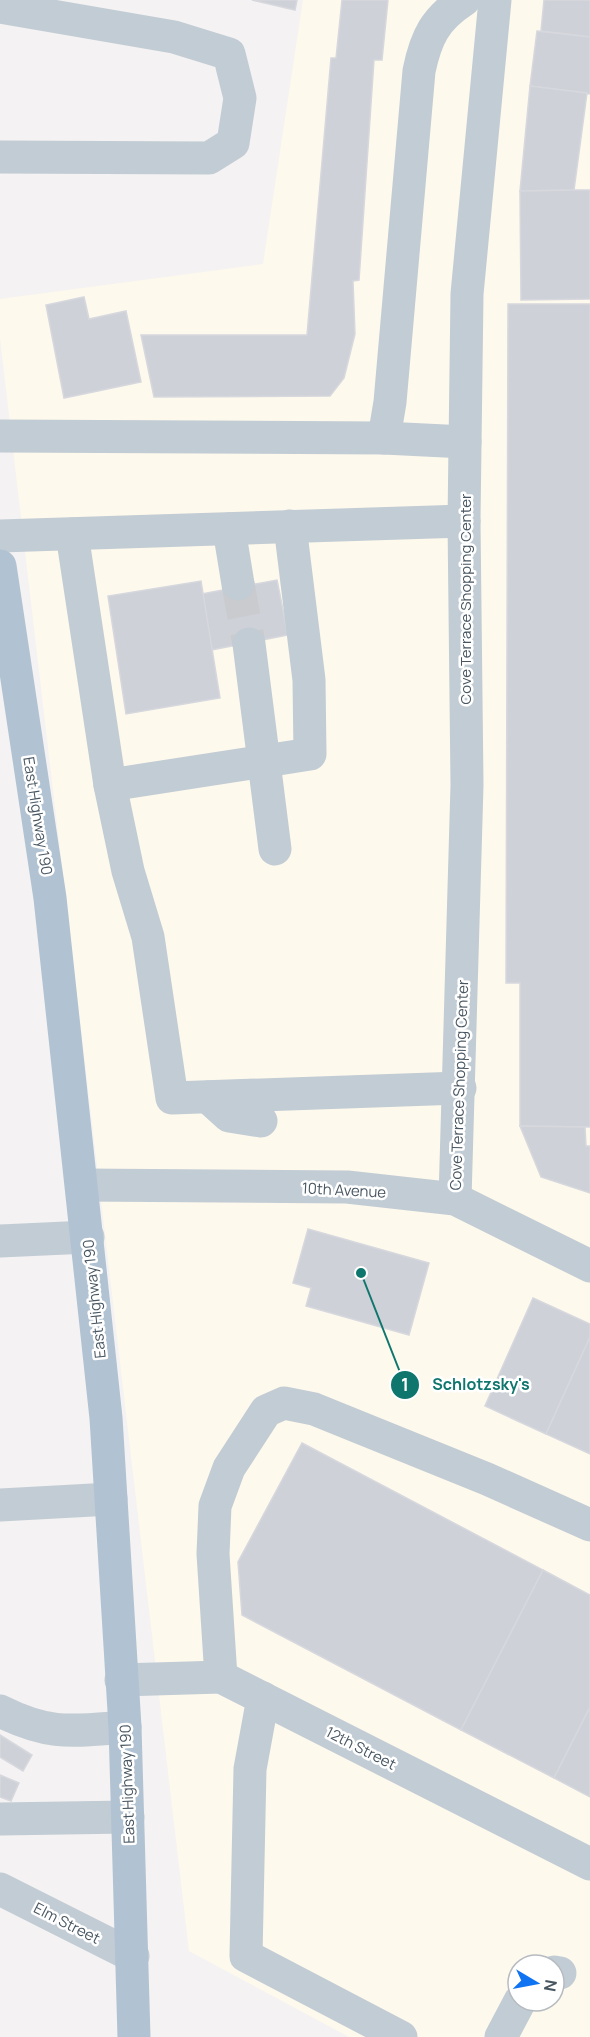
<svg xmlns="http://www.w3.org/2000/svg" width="590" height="2037" viewBox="0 0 590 2037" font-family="Manrope,sans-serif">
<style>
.commercial{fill:#fef9ed;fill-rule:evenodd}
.building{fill:#ced1d7;stroke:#d6d8de;stroke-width:1.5}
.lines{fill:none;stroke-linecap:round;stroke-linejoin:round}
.minor-tunnel{stroke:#c9cbce;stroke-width:33;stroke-dasharray:33 16;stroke-linecap:butt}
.minor{stroke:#c2ccd4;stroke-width:33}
.major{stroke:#b1c2d2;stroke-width:33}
.labels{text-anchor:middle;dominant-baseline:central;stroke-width:5;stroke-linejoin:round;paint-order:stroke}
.street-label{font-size:15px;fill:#485661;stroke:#fff}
.leader{fill:none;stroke:#0f766e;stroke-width:2}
.callout-dot{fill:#0f766e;stroke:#fff;stroke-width:2}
.mark-label{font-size:18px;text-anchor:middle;font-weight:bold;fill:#fff}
.callout-label{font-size:16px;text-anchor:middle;font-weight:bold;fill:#0f766e;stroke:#fff;stroke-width:5;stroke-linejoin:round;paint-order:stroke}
</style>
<rect width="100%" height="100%" fill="#f4f2f2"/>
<path class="commercial" d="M303,0H590V2037H349L189,1951L0,338V299L263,264ZM518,1965H554V2001H518Z"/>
<g class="building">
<path d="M252,0H297L295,10Z"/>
<path d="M342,0H388L382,60H374L359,280L353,281L355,334L344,378L330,396L154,397L141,335H307L331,58H336Z"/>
<path d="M544,0H590V37L541,31Z"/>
<path d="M537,31L590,37V94L530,86Z"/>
<path d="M530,86L587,93L574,190L520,191Z"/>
<path d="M574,190H590V299L521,300L520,191Z"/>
<path d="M84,297L89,319L126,311L141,382L64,398L46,305Z"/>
<path d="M508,304H590V1127L520,1126V983H506Z"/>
<path d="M277,580L288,635L211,650L201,594Z"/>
<path d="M201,581L220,698L126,714L108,596Z"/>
<path d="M520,1126L585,1127L586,1146H590V1193L541,1177Z"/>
<path d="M308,1229L429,1263L409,1335L306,1306L311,1288L293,1283Z"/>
<path d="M533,1298L590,1324V1337L546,1434L485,1406Z"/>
<path d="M590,1337V1454L546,1434Z"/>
<path d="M302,1443L543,1570L461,1730L242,1615L238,1562Z"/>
<path d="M543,1570L590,1595V1707L554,1778L461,1730Z"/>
<path d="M590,1707V1797L554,1778Z"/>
<path d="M0,1735L32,1755L23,1771L0,1757Z"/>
<path d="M0,1775L19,1783L11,1801L0,1797Z"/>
</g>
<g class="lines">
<path class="minor-tunnel" d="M238,584L249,644"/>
<g class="minor">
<path d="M0,7L174,37L229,54L240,98L233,143L209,158L0,157"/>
<path d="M0,436L384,438L390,402L419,71C426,37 435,19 464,0"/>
<path d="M384,438L465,442"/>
<path d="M229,529L238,584"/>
<path d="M72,534L110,785L128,871L148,937L172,1098L460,1088"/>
<path d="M0,536L464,521"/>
<path d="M249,644L275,849"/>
<path d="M110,785L310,754L309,680L290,526"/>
<path d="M208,1097L229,1116L261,1121"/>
<path d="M82,1185L347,1187L455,1199L590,1266"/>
<path d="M455,1199L467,785L464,521L467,294L495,0"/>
<path d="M0,1241L88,1237"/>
<path d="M0,1505L111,1499"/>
<path d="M221,1677L213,1554L215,1506L229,1468L266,1411L284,1403L314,1409L487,1479L590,1525"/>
<path d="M121,1680L221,1677L590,1864"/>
<path d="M263,1698L250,1769L246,1956L401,2037"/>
<path d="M0,1711C50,1736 72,1731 125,1727"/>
<path d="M0,1819L128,1817"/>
<path d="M0,1889L133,1956"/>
<path d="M554,1972L560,1973"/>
<path d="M501,2037L520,2001"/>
</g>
<path class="major" d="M0,566L50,898L106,1418L125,1727L134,2037"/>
</g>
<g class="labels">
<g class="street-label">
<text transform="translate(465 599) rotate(-90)">Cove Terrace Shopping Center</text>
<text transform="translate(38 816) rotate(81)">East Highway 190</text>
<text transform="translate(459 1085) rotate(-88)">Cove Terrace Shopping Center</text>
<text transform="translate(344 1190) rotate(3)">10th Avenue</text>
<text transform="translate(94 1299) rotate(-96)">East Highway 190</text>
<text transform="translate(361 1748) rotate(27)">12th Street</text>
<text transform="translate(127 1784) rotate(-92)">East Highway 190</text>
<text transform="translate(67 1923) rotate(27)">Elm Street</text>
</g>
</g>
<path class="leader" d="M361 1273L405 1385"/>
<g class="callout-dot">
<circle cx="361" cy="1273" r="6"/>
<circle cx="405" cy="1385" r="15"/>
</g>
<g class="mark-label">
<text x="405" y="1391">1</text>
</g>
<g class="callout-label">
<text x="481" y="1390">Schlotzsky's</text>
</g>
<g transform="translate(536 1983) rotate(100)"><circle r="28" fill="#ffffff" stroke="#b6bbc0" stroke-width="1.5"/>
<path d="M0-4.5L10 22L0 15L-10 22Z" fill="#1073f1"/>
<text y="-9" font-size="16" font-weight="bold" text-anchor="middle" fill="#485661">N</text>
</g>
</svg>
